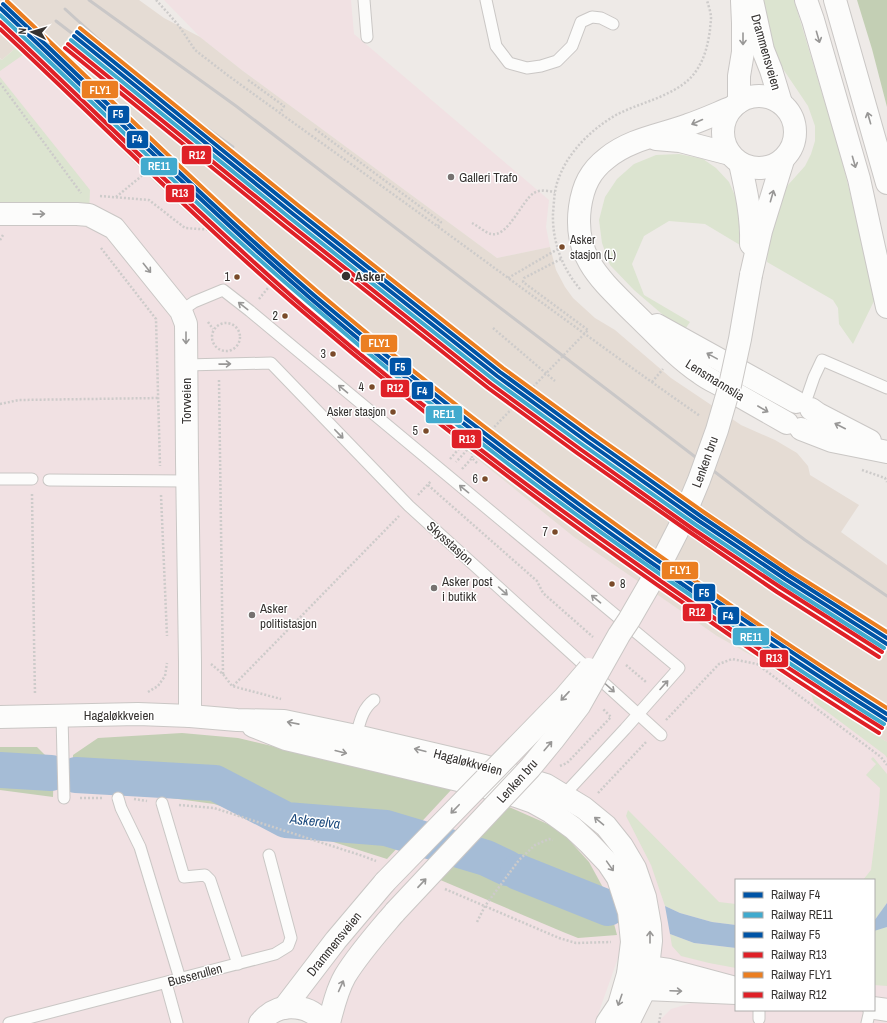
<svg xmlns="http://www.w3.org/2000/svg" width="887" height="1023" viewBox="0 0 887 1023" font-family="'Archivo Narrow',sans-serif">
<style>
.commercial{fill:#f1e1e3}
.built{fill:#e5dcd4}
.green{fill:#dce4d0}
.forest{fill:#c3cfb4}
.water{fill:#a5bcd6}
.lines{fill:none;stroke-linecap:round;stroke-linejoin:round}
.river{stroke:#a5bcd6;stroke-width:36}
.service-casing{stroke:#cac7c5;stroke-width:13}
.minor-casing{stroke:#cac7c5;stroke-width:24}
.tertiary-casing{stroke:#cac7c5;stroke-width:24}
.secondary-casing{stroke:#cac7c5;stroke-width:24}
.motorway-casing{stroke:#cac7c5;stroke-width:24}
.path{stroke:#cdcbca;stroke-width:2.5;stroke-dasharray:2 2;stroke-linecap:butt}
.service{stroke:#fcfcfb;stroke-width:11}
.minor{stroke:#fcfcfb;stroke-width:22}
.tertiary{stroke:#fcfcfb;stroke-width:22}
.secondary{stroke:#fcfcfb;stroke-width:22}
.motorway{stroke:#fcfcfb;stroke-width:22}
.rail{stroke:#c9c7c7;stroke-width:3}
.secondary-bridge-casing{stroke:#cac7c5;stroke-width:24;stroke-linecap:butt}
.path-bridge{stroke:#cdcbca;stroke-width:2.5;stroke-dasharray:2 2;stroke-linecap:butt}
.secondary-bridge{stroke:#fcfcfb;stroke-width:22}
.rail-1-casing{stroke:#fff;stroke-width:7}
.rail-2-casing{stroke:#fff;stroke-width:7}
.rail-3-casing{stroke:#fff;stroke-width:7}
.rail-4-casing{stroke:#fff;stroke-width:7}
.rail-5-casing{stroke:#fff;stroke-width:7}
.rail-6-casing{stroke:#fff;stroke-width:7}
.rail-1{stroke:#0054a6;stroke-width:4}
.rail-2{stroke:#41aace;stroke-width:4}
.rail-3{stroke:#0054a6;stroke-width:4}
.rail-4{stroke:#df2027;stroke-width:4}
.rail-5{stroke:#eb7e21;stroke-width:4}
.rail-6{stroke:#df2027;stroke-width:4}
.oneway{stroke:#989796}
.poi-dot{fill:#767270;stroke:#fff;stroke-width:1.5}
.bus-dot{fill:#7a4b2a;stroke:#fff;stroke-width:1.5}
.stop-dot{fill:#353230;stroke:#fff;stroke-width:1.5}
.labels{text-anchor:middle;dominant-baseline:central;stroke-width:3;stroke-linejoin:round;paint-order:stroke}
.bus-label{font-size:12px;fill:#353230;stroke:#fff;text-anchor:end}
.street-label{font-size:13px;fill:#353230;stroke:#fff}
.poi-label{font-size:13px;fill:#353230;stroke:#fff;text-anchor:start}
.stop-label{font-size:13px;font-weight:bold;fill:#353230;stroke:#fff;text-anchor:start}
.water-label{font-size:14px;font-style:italic;fill:#1d4b7e;stroke:#fff}
.line-badge{stroke:#fff;stroke-width:1.5}
.badge-label{font-size:11px;text-anchor:middle;font-weight:bold;fill:#fff}
</style>
<rect width="100%" height="100%" fill="#eeeae7"/>
<g class="commercial">
<path d="M164,0H351L354,34L549,200L546,227L550,247L497,258L243,71L200,37Z"/>
<path d="M30,50L52,76L85,110L129,158L200,225L334,341L455,441L574,537L717,636L759,660L887,742V1007L874,1005V880H736V984L618,958L595,1023H335L281,998L254,1023H0V58L1,60Z"/>
<path d="M736,990V1010H874L887,1011V1023H657L671,1009Z"/>
</g>
<path class="built" d="M0,0H139L164,18L200,37L243,71L497,258L550,247L556,270L565,287L573,298L595,318L615,330L671,378L741,425L775,440L797,453L808,466L810,475L859,505L841,532L887,565V742L828,706L759,660L717,636L574,537L455,441L334,341L200,225L129,158L85,110L52,76L30,50L19,45L2,60L0,58Z"/>
<g class="green">
<path d="M759,0H794L840,153L862,241L874,301L853,344L839,324L838,308L833,300L767,262L769,229L774,210L788,185L805,166L811,154L815,141V126L808,106L779,63L771,43Z"/>
<path d="M19,45L30,50L0,71V59L2,60Z"/>
<path d="M0,77L90,190L89,215L0,214Z"/>
<path d="M679,154L703,159L716,168L729,182L736,198L743,225L740,245L705,224L669,221L644,236L632,264L644,295L690,322L683,332L634,290L610,265L602,243L599,220L605,197L617,179L634,164L656,155Z"/>
<path d="M811,694L887,742V758L885,755L814,702Z"/>
<path d="M873,757L887,774V903L874,921V880H863L871,870L879,805L880,788L866,775L876,764L871,759Z"/>
<path d="M628,810L719,902L736,904V925L712,922L680,913L665,906L651,865L626,816Z"/>
<path d="M887,927V986L874,985V931L879,929Z"/>
<path d="M670,934L694,943L736,948V968L709,963L681,956L672,946Z"/>
</g>
<g class="forest">
<path d="M857,0H887V107L872,49Z"/>
<path d="M182,733L238,738L452,789L387,859L214,804L149,795L72,792L73,755L98,738Z"/>
<path d="M0,747H37L54,764L53,797L0,790Z"/>
<path d="M507,806L559,829L589,862L606,893L617,935L578,938L563,932L438,879Z"/>
</g>
<g class="water">
<path d="M887,903V927L874,931V921Z"/>
<path d="M665,906L680,913L712,922L736,925V948L694,943L670,934Z"/>
</g>
<g class="lines">
<g class="river">
<path d="M0,770L51,773"/>
<path d="M76,775L215,783L286,820L386,828L486,858L507,868"/>
<path d="M518,872L608,908"/>
</g>
<g class="service-casing">
<g id="service">
<path d="M364,0L367,37"/>
<path d="M486,0L496,46L509,63L527,68L541,66L557,61L572,46L581,22L592,17L601,18L613,24"/>
<path d="M181,311L194,302L223,290L250,311L679,668L625,729L561,798"/>
<path d="M186,365L271,363L409,506L638,714L661,735"/>
<path d="M805,403L814,377L822,360L887,388"/>
<path d="M0,479H32"/>
<path d="M49,480L187,481"/>
<path d="M62,716L64,798"/>
<path d="M356,736C360,722 362,709 374,700"/>
<path d="M118,798L121,808L140,847L180,979"/>
<path d="M162,803L184,877L205,875L210,880L238,964"/>
<path d="M166,983L177,1023"/>
<path d="M759,1019V1010"/>
<path d="M9,1023L275,954L288,946L291,938L269,855"/>
<path d="M867,1023L870,1010"/>
</g>
</g>
<g class="minor-casing">
<g id="minor">
<path d="M0,214H77L89,215L114,228L181,311L186,324L187,461L190,662V716"/>
<path d="M736,988L669,970L648,967L628,974L645,989L736,993"/>
<path d="M874,1008L887,1010"/>
</g>
</g>
<g class="tertiary-casing">
<g id="tertiary">
<path d="M733,107C718,113 703,120 688,125C661,135 630,139 607,158C590,171 583,186 580,207C573,257 601,280 633,312C655,333 675,356 700,373C709,380 720,384 729,390C748,401 768,412 787,423"/>
<path d="M656,139L680,141L730,154"/>
<path d="M657,325L796,402"/>
<path d="M811,409L818,414L870,441"/>
<path d="M801,429L832,441L887,452"/>
<path d="M0,717L138,714L190,716L237,720L284,721L356,736L484,766L546,785L584,808L606,826L622,846L635,868L645,897L650,925L651,941L648,967L645,989L628,1023"/>
<path d="M253,726L286,739L467,782L516,796L533,802L551,812L573,828L589,843L608,863L618,878L629,912L632,942L628,974L619,1005L607,1023"/>
</g>
</g>
<g class="secondary-casing">
<g id="secondary">
<path d="M752,0L763,50L771,70L781,103"/>
<circle cx="759" cy="132" r="36"/>
<path d="M739,102V76L743,52V23L742,1"/>
<path d="M740,163C746,190 752,217 751,244"/>
<path d="M751,275L761,231L783,160"/>
<path d="M284,1008L336,940L385,882"/>
<path d="M260,1023C262,1021 264,1018 267,1016C283,1002 311,1005 323,1023"/>
<path d="M329,1023C333,1007 337,990 345,976C359,953 378,932 395,912"/>
</g>
</g>
<g class="motorway-casing">
<g id="motorway">
<path d="M806,0L813,20L859,179L887,307"/>
<path d="M835,0L887,183"/>
</g>
</g>
<g class="path">
<path d="M156,0L167,12L179,26L195,50L226,74C296,125 367,175 437,226C525,290 611,354 700,416"/>
<path d="M248,80L284,106L280,113"/>
<path d="M0,83L81,193"/>
<path d="M315,129L441,222L438,226"/>
<path d="M100,196L149,200L185,228L213,230L272,283L463,444"/>
<path d="M116,197L150,169"/>
<path d="M472,223C478,226 486,233 491,234C508,238 522,200 534,193C540,189 549,191 555,192"/>
<path d="M0,240L3,235"/>
<path d="M101,248L156,319L160,466"/>
<path d="M561,259L524,278L523,282L588,330"/>
<path d="M508,278L558,249"/>
<path d="M580,289C562,268 552,241 553,213C554,203 554,193 557,183C566,154 590,130 616,115C637,104 662,99 682,85C701,72 707,51 710,30C710,26 711,22 711,18C711,12 708,5 707,0"/>
<path d="M259,299L272,283"/>
<path d="M208,322L213,329"/>
<circle cx="226" cy="337" r="14"/>
<path d="M493,328L555,381"/>
<path d="M462,368L521,415"/>
<path d="M219,380L223,674"/>
<path d="M652,382L663,369"/>
<path d="M0,404L19,400L159,398"/>
<path d="M450,459L463,444L468,449L456,462"/>
<path d="M462,469L472,458L477,463"/>
<path d="M862,470L885,478L887,482"/>
<path d="M428,485L537,581L543,593L593,637"/>
<path d="M32,494L34,636"/>
<path d="M161,495L167,636"/>
<path d="M418,495L431,481"/>
<path d="M34,639L35,695"/>
<path d="M211,664L223,674L232,686L281,699"/>
<path d="M626,665L646,682"/>
<path d="M233,686L399,516"/>
<path d="M148,692L158,686L165,676L167,663"/>
<path d="M666,720L719,664L732,659L757,664L881,757L887,765"/>
<path d="M560,766L567,763L611,717L602,708"/>
<path d="M598,793L647,741"/>
<path d="M80,798H103"/>
<path d="M134,799L147,801"/>
<path d="M179,805L214,808L363,856L376,861"/>
<path d="M445,889L559,938L576,943L611,942"/>
<path d="M477,922L485,906L519,860L535,845L549,839L553,840"/>
<path d="M659,1023L661,1011"/>
</g>
<use href="#service" class="service"/>
<use href="#minor" class="minor"/>
<use href="#tertiary" class="tertiary"/>
<use href="#secondary" class="secondary"/>
<use href="#motorway" class="motorway"/>
<g class="rail">
<path d="M89,0L236,106L766,511L805,540L887,596"/>
<path d="M65,9L98,39L144,84L224,158"/>
<path d="M56,21L95,51L125,71"/>
<path d="M173,104L233,147"/>
</g>
<g class="secondary-bridge-casing">
<g id="secondary-bridge">
<path d="M385,882L565,697L589,669"/>
<path d="M395,912L530,768L553,740L579,706L619,635L629,620L655,575L679,528L699,480L717,430L730,385L740,339L751,275"/>
</g>
</g>
<path class="path-bridge" d="M472,458V450L588,330"/>
<use href="#secondary-bridge" class="secondary-bridge"/>
<g class="rail-1-casing">
<g id="rail-1">
<path d="M0,8C103,105 203,205 310,298C418,391 532,478 649,561C727,616 806,669 887,720"/>
<path d="M74,36L293,214L497,376L586,441L699,521L785,579L887,644"/>
</g>
</g>
<g class="rail-2-casing">
<g id="rail-2">
<path d="M0,15C103,111 202,212 309,303C433,410 564,509 699,601C760,644 821,685 884,724"/>
<path d="M71,40L290,218L494,380L583,445L696,525L782,583L884,648"/>
</g>
</g>
<g class="rail-3-casing">
<g id="rail-3">
<path d="M3,4C107,102 208,204 316,297C441,403 571,502 706,594C766,635 826,676 887,714"/>
<path d="M77,32L296,210L500,372L589,437L702,517L788,575L887,638"/>
</g>
</g>
<g class="rail-4-casing">
<g id="rail-4">
<path d="M0,22C101,117 199,215 303,306C411,399 524,485 641,567C720,623 800,677 882,728"/>
<path d="M68,44L287,222L491,384L580,449L693,529L780,587L882,652"/>
</g>
</g>
<g class="rail-5-casing">
<g id="rail-5">
<path d="M7,1C110,98 210,199 318,292C442,398 573,496 707,589C766,630 826,670 887,708"/>
<path d="M80,28L299,206L503,368L592,433L705,513L790,571L887,632"/>
</g>
</g>
<g class="rail-6-casing">
<g id="rail-6">
<path d="M0,29C101,123 198,222 302,311C427,418 559,518 695,611C755,653 816,694 879,733"/>
<path d="M65,48L284,226L488,388L577,453L691,533L777,592L879,657"/>
</g>
</g>
<use href="#rail-1" class="rail-1"/>
<use href="#rail-2" class="rail-2"/>
<use href="#rail-3" class="rail-3"/>
<use href="#rail-4" class="rail-4"/>
<use href="#rail-5" class="rail-5"/>
<use href="#rail-6" class="rail-6"/>
</g>
<defs><path id="oneway-shaft" d="M-6 0H5M1.5-3L5.5 0L1.5 3" fill="none" stroke-width="1.6" stroke-linecap="round" stroke-linejoin="round"/></defs>
<g class="oneway">
<use href="#oneway-shaft" transform="translate(818 37) rotate(74)"/>
<use href="#oneway-shaft" transform="translate(743 39) rotate(90)"/>
<use href="#oneway-shaft" transform="translate(869 118) rotate(-106)"/>
<use href="#oneway-shaft" transform="translate(697 122) rotate(156)"/>
<use href="#oneway-shaft" transform="translate(854 162) rotate(74)"/>
<use href="#oneway-shaft" transform="translate(772 196) rotate(-74)"/>
<use href="#oneway-shaft" transform="translate(39 214) rotate(-1)"/>
<use href="#oneway-shaft" transform="translate(147 268) rotate(51)"/>
<use href="#oneway-shaft" transform="translate(243 306) rotate(-142)"/>
<use href="#oneway-shaft" transform="translate(186 338) rotate(90)"/>
<use href="#oneway-shaft" transform="translate(712 356) rotate(-151)"/>
<use href="#oneway-shaft" transform="translate(225 364) rotate(-1)"/>
<use href="#oneway-shaft" transform="translate(343 389) rotate(-140)"/>
<use href="#oneway-shaft" transform="translate(763 409) rotate(30)"/>
<use href="#oneway-shaft" transform="translate(840 426) rotate(-153)"/>
<use href="#oneway-shaft" transform="translate(339 434) rotate(46)"/>
<use href="#oneway-shaft" transform="translate(464 489) rotate(-141)"/>
<use href="#oneway-shaft" transform="translate(503 591) rotate(42)"/>
<use href="#oneway-shaft" transform="translate(596 599) rotate(-140)"/>
<use href="#oneway-shaft" transform="translate(664 685) rotate(-48)"/>
<use href="#oneway-shaft" transform="translate(610 688) rotate(42)"/>
<use href="#oneway-shaft" transform="translate(565 696) rotate(133)"/>
<use href="#oneway-shaft" transform="translate(293 723) rotate(-169)"/>
<use href="#oneway-shaft" transform="translate(548 746) rotate(-50)"/>
<use href="#oneway-shaft" transform="translate(420 750) rotate(-166)"/>
<use href="#oneway-shaft" transform="translate(341 752) rotate(14)"/>
<use href="#oneway-shaft" transform="translate(455 809) rotate(134)"/>
<use href="#oneway-shaft" transform="translate(599 821) rotate(-140)"/>
<use href="#oneway-shaft" transform="translate(610 866) rotate(55)"/>
<use href="#oneway-shaft" transform="translate(422 883) rotate(-47)"/>
<use href="#oneway-shaft" transform="translate(650 937) rotate(-90)"/>
<use href="#oneway-shaft" transform="translate(341 986) rotate(-66)"/>
<use href="#oneway-shaft" transform="translate(676 991) rotate(2)"/>
<use href="#oneway-shaft" transform="translate(620 1000) rotate(109)"/>
</g>
<g class="poi-dot">
<circle cx="451" cy="177" r="4"/>
<circle cx="434" cy="588" r="4"/>
<circle cx="252" cy="615" r="4"/>
</g>
<g class="bus-dot">
<circle cx="562" cy="247" r="3.5"/>
<circle cx="237" cy="277" r="3.5"/>
<circle cx="285" cy="316" r="3.5"/>
<circle cx="333" cy="354" r="3.5"/>
<circle cx="372" cy="387" r="3.5"/>
<circle cx="393" cy="412" r="3.5"/>
<circle cx="426" cy="431" r="3.5"/>
<circle cx="485" cy="479" r="3.5"/>
<circle cx="555" cy="532" r="3.5"/>
<circle cx="612" cy="584" r="3.5"/>
</g>
<circle class="stop-dot" cx="346" cy="276" r="5"/>
<g class="labels">
<g class="bus-label">
<text x="570" y="240" text-anchor="start">Asker<tspan x="570" dy="15">stasjon (L)</tspan></text>
<text x="230" y="277">1</text>
<text x="278" y="316">2</text>
<text x="326" y="354">3</text>
<text x="364" y="387">4</text>
<text x="386" y="412">Asker stasjon</text>
<text x="418" y="431">5</text>
<text x="478" y="479">6</text>
<text x="548" y="532">7</text>
<text x="620" y="584" text-anchor="start">8</text>
</g>
<g class="street-label">
<text transform="translate(766 52) rotate(74)">Drammensveien</text>
<text transform="translate(715 380) rotate(32)">Lensmannslia</text>
<text transform="translate(186 401) rotate(-90)">Torvveien</text>
<text transform="translate(705 462) rotate(-70)">Lenken bru</text>
<text transform="translate(450 543) rotate(42)">Skysstasjon</text>
<text x="119" y="715">Hagaløkkveien</text>
<text transform="translate(468 762) rotate(15)">Hagaløkkveien</text>
<text transform="translate(517 781) rotate(-48)">Lenken bru</text>
<text transform="translate(334 944) rotate(-51)">Drammensveien</text>
<text transform="translate(195 975) rotate(-15)">Busserullen</text>
</g>
<g class="poi-label">
<text x="459" y="177">Galleri Trafo</text>
<text x="442" y="581">Asker post<tspan x="442" dy="15">i butikk</tspan></text>
<text x="260" y="608">Asker<tspan x="260" dy="15">politistasjon</tspan></text>
</g>
<g class="stop-label">
<text x="355" y="276">Asker</text>
</g>
<g class="water-label">
<text transform="translate(315 821) rotate(6)">Askerelva</text>
</g>
</g>
<g class="line-badge">
<rect x="81" y="80" width="38" height="19" rx="4" fill="#eb7e21"/>
<rect x="107" y="105" width="23" height="19" rx="4" fill="#0054a6"/>
<rect x="126" y="130" width="23" height="19" rx="4" fill="#0054a6"/>
<rect x="181" y="145" width="31" height="20" rx="4" fill="#df2027"/>
<rect x="140" y="157" width="38" height="19" rx="4" fill="#41aace"/>
<rect x="165" y="184" width="30" height="19" rx="4" fill="#df2027"/>
<rect x="360" y="334" width="38" height="19" rx="4" fill="#eb7e21"/>
<rect x="389" y="357" width="23" height="19" rx="4" fill="#0054a6"/>
<rect x="380" y="379" width="30" height="19" rx="4" fill="#df2027"/>
<rect x="411" y="381" width="23" height="19" rx="4" fill="#0054a6"/>
<rect x="425" y="405" width="38" height="19" rx="4" fill="#41aace"/>
<rect x="451" y="429" width="31" height="20" rx="4" fill="#df2027"/>
<rect x="661" y="561" width="38" height="19" rx="4" fill="#eb7e21"/>
<rect x="693" y="583" width="23" height="19" rx="4" fill="#0054a6"/>
<rect x="682" y="603" width="30" height="19" rx="4" fill="#df2027"/>
<rect x="717" y="606" width="23" height="19" rx="4" fill="#0054a6"/>
<rect x="732" y="627" width="38" height="19" rx="4" fill="#41aace"/>
<rect x="759" y="649" width="30" height="19" rx="4" fill="#df2027"/>
</g>
<g class="badge-label">
<text x="100" y="94">FLY1</text>
<text x="118" y="118">F5</text>
<text x="137" y="143">F4</text>
<text x="197" y="159">R12</text>
<text x="159" y="170">RE11</text>
<text x="180" y="197">R13</text>
<text x="379" y="347">FLY1</text>
<text x="400" y="371">F5</text>
<text x="395" y="392">R12</text>
<text x="422" y="395">F4</text>
<text x="444" y="418">RE11</text>
<text x="467" y="443">R13</text>
<text x="680" y="574">FLY1</text>
<text x="704" y="597">F5</text>
<text x="697" y="616">R12</text>
<text x="728" y="620">F4</text>
<text x="751" y="641">RE11</text>
<text x="774" y="662">R13</text>
</g>
<rect x="735" y="879" width="140" height="132" fill="#ffffff" stroke="#aeadac"/>
<rect x="743" y="892" width="20" height="6" fill="#0054a6" stroke="#aeadac"/>
<text x="771" y="899" font-size="12" fill="#353230">Railway F4</text>
<rect x="743" y="912" width="20" height="6" fill="#41aace" stroke="#aeadac"/>
<text x="771" y="919" font-size="12" fill="#353230">Railway RE11</text>
<rect x="743" y="932" width="20" height="6" fill="#0054a6" stroke="#aeadac"/>
<text x="771" y="939" font-size="12" fill="#353230">Railway F5</text>
<rect x="743" y="952" width="20" height="6" fill="#df2027" stroke="#aeadac"/>
<text x="771" y="959" font-size="12" fill="#353230">Railway R13</text>
<rect x="743" y="972" width="20" height="6" fill="#eb7e21" stroke="#aeadac"/>
<text x="771" y="979" font-size="12" fill="#353230">Railway FLY1</text>
<rect x="743" y="992" width="20" height="6" fill="#df2027" stroke="#aeadac"/>
<text x="771" y="999" font-size="12" fill="#353230">Railway R12</text>
<g transform="translate(32 32) rotate(275)" stroke="#ffffff" stroke-width="3" paint-order="stroke">
<path d="M0-3L7 15L0 10L-7 15Z" fill="#353230"/>
<text y="-6" font-size="11" font-weight="bold" text-anchor="middle" fill="#353230">N</text>
</g>
</svg>
